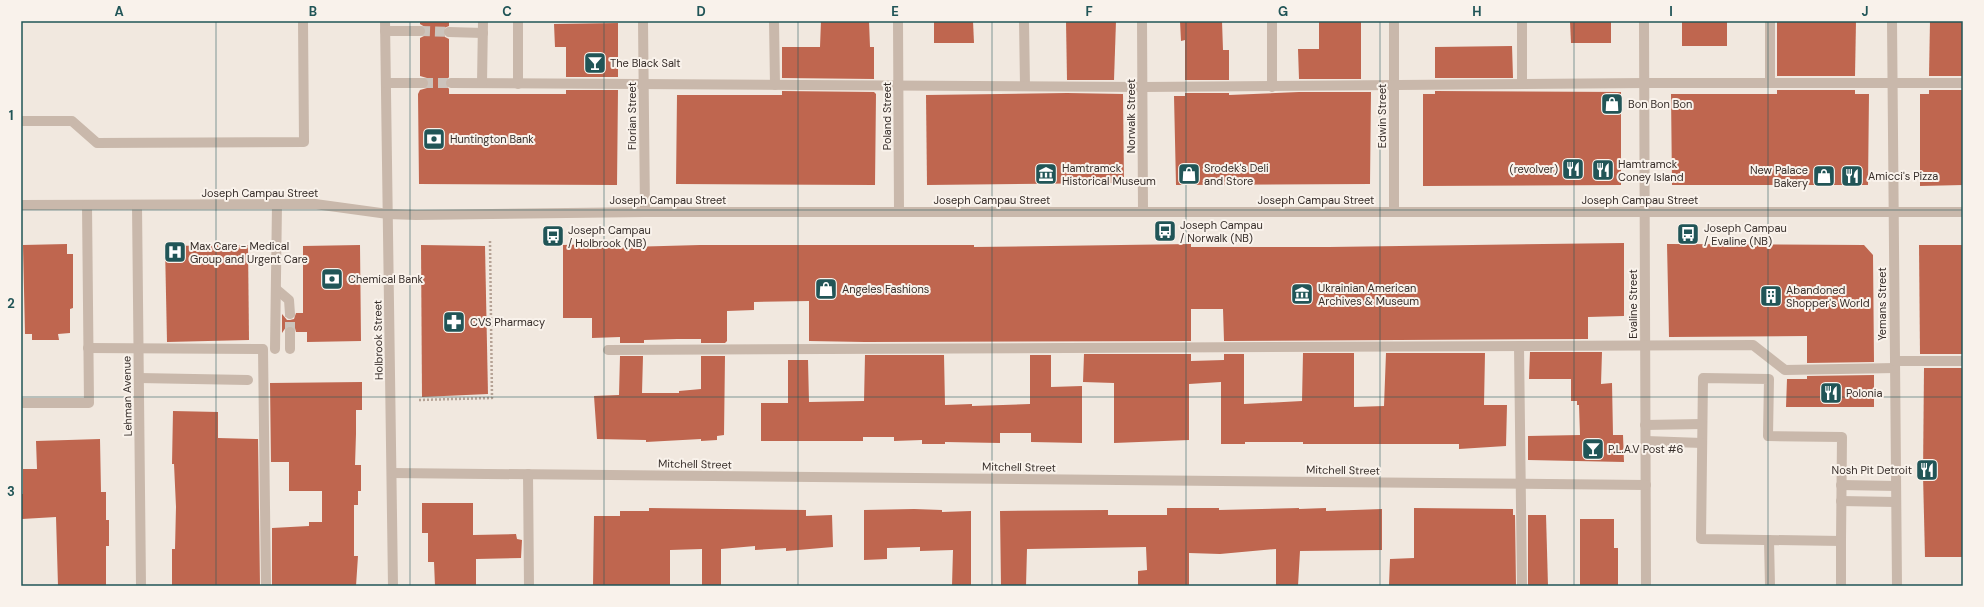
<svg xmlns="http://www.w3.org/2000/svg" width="1984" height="607" viewBox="0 0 1984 607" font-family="'DM Sans',sans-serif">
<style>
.building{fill:#bf664f}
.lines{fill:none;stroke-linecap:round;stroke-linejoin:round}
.minor-tunnel{stroke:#ccc3bb;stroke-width:10;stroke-dasharray:10 5;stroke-linecap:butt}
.path{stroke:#b5a295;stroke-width:2.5;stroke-dasharray:2 2;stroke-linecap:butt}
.minor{stroke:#c9b8ab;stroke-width:10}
.grid{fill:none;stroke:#215557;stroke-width:1;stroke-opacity:0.55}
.labels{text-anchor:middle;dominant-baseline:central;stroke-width:4;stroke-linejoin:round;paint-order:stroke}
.poi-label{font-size:11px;fill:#372e2a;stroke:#f9f2eb;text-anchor:start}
.street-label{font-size:11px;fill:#372e2a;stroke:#f9f2eb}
.neatline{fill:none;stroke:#215557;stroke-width:1.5}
.grid-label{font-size:13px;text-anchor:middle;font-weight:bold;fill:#215557}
</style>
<rect width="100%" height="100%" fill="#f1e8df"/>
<g class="building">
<path d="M420,21H449V26L444,28L443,32L445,37L449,39V77L445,83L449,89V94H566V90H618L617,185L419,184L418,94L420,90L427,88L429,83L427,78L420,76V38L424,36L426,31L425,27L420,24Z"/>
<path d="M821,21H869L870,47H874V79L782,78V47H820Z"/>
<path d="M934,21H973L974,43H934Z"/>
<path d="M1066,21H1116L1114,80H1067Z"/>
<path d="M1180,21H1222L1223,50H1229V80H1185V40L1181,41Z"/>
<path d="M1570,21H1611V43H1571Z"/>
<rect x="1682" y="21" width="45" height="25"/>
<path d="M1777,21H1856L1855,76H1777Z"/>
<path d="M1930,21H1963V76H1929Z"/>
<path d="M1319,22H1361V79H1299L1298,49H1319Z"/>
<path d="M618,23V77H566V47H555L554,24Z"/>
<path d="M1512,46L1513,78H1435V47Z"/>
<path d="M1777,90H1855V94H1869L1868,185H1672L1671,94H1777Z"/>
<path d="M1929,90H1963V185L1920,186V94H1929Z"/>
<path d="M782,91L874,92L876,94L875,185L676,184L677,95H782Z"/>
<path d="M1435,91L1621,92V185L1423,186V94H1435Z"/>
<path d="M1299,92H1371L1370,184L1176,185L1174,96H1185V93H1229V95Z"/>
<path d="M1067,93L1123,94L1124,183L927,185L926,95Z"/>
<path d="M1624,243V316L1588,317V339L1224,341L1223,309H1191V341L865,342L809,341V301L754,302V310L727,311V341L725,343H701V339H677L644,340V343H620V337L592,338V318H563V245L592,244L591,248L700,245H974V247L1191,244V247H1329Z"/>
<path d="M67,244V254H73V308L70,309V333L58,334L59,340H32V334H25L23,245Z"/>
<path d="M1667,244L1864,245L1873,255L1874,362L1807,363V336L1669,337Z"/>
<path d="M248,245L249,340L167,342L165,246Z"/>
<path d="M360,245L361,341L307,342V332H296L295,328L290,326L286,327L282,333V314L287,320H290L294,319L296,313H303V246Z"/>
<path d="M421,245L485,246L488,394L422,397Z"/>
<path d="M1919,245H1963V354H1920Z"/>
<path d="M1530,352H1602L1601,384L1612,383L1613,435H1623L1624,462L1528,460V436L1580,435L1579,405H1577V401H1571V379H1529Z"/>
<path d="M1303,353H1354V407L1384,406L1386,353H1485L1484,405H1507L1506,446L1459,449V444H1303V442H1245V444H1221V382L1189,384V440L1114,443V383L1083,382L1084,354H1191V361L1224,360V354H1244V404L1302,401Z"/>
<path d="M865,355H944L945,405L972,404V406L1030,404V355H1051V387L1082,386V443L1031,442V433H1000V443L945,442V444H922V440L894,441V437H863V441H761V403H788V360H808L809,402L864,401Z"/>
<path d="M620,356H643L642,393H679V391L701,389V356H725L724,435L717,436V440L701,441V439L646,442V440L597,439L594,396L619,395Z"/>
<path d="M1924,368H1963V557H1925L1923,475Z"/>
<path d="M1874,375V407H1786L1787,379H1807V376Z"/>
<path d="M362,382V410H356V434L355,465H361V491H358V505H354V556H358L356,586H272V528L309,526V522H322V491H289V462H271L270,383Z"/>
<path d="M173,411L218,412V438L258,439L260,586H172V549H175L176,507L174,464H172Z"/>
<path d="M100,439L101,492H106V520H109V546H106V586H58L56,517L22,519L21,494H23V469H37L36,441Z"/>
<path d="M422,503H473V535L516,534L517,539L522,540L521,558L476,559V586H435L434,562H428V533H422Z"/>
<path d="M649,508L806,510V516L832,515L833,547L786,551V548L755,550V546L721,549V586H702V549L670,550V586H593L594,516H620V511H649Z"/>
<path d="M1167,508H1219V510L1299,508V509L1326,508V511L1382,509V550L1300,551L1298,586H1276V549L1220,554L1189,553V586H1138V571L1147,570L1146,547L1027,549L1026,586H1001L1000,511L1108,510V515H1167Z"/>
<path d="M1414,508L1513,509V515H1515L1516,586L1389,585L1390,559L1414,558Z"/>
<path d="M914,509L942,510V512L971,511V586H952L953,550L920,551V547L887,548V559L864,560V510Z"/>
<path d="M1528,515H1546L1548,586H1528Z"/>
<path d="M1580,519H1614V548H1618V586H1580Z"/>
</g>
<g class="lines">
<g class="minor-tunnel">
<path d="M420,31L449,32"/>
<path d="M423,83H451"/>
<path d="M290,332V314"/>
</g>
<path class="path" d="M419,400L492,398L490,241"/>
<g class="minor">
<path d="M385,21L393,586"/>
<path d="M518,21V84"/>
<path d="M643,21L645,212"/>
<path d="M774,21L775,85"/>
<path d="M898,21L899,212"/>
<path d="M1024,21L1025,86"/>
<path d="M1142,21L1143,212"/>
<path d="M1272,21V87"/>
<path d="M1394,21V211"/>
<path d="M1522,21V84"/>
<path d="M1644,21L1646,586"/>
<path d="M1770,21V83"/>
<path d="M1892,21L1897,586"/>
<path d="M385,31H420"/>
<path d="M449,32L483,33"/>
<path d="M386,83H423"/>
<path d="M451,83L1143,87L1644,83H1963"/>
<path d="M482,83L483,21"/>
<path d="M21,121H72L97,143L304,142L303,21"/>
<path d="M21,205L315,204L388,214L416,215L645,212H1963"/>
<path d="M137,205L141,586"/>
<path d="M276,289L289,300L290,314"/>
<path d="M290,332V349"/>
<path d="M1519,346L1522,586"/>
<path d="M88,348L263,349L266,586"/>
<path d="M275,349L277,204"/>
<path d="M608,350L1753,345L1785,370L1895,368"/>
<path d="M1895,361H1963"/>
<path d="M139,378L248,380"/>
<path d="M1703,378L1769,379L1768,436L1842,437L1841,541L1701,539Z"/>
<path d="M21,403H89L87,205"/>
<path d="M1645,425L1702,424"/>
<path d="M1646,441L1702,443"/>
<path d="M392,473L1646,485"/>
<path d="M528,474L529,586"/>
<path d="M1841,485L1896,486"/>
<path d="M1841,501L1896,502"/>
<path d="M1769,540L1770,586"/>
<path d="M1841,586V541"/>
</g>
</g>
<path class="grid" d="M216,21V586M410,21V586M604,21V586M798,21V586M992,21V586M1186,21V586M1380,21V586M1574,21V586M1768,21V586M21,210H1963M21,397H1963"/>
<defs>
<g id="bar-square" transform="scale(1.15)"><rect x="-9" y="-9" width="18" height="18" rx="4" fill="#215557" stroke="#f9f2eb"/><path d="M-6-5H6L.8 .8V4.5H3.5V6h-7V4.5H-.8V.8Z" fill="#fff"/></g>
<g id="shop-square" transform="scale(1.15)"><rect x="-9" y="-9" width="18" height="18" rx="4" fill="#215557" stroke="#f9f2eb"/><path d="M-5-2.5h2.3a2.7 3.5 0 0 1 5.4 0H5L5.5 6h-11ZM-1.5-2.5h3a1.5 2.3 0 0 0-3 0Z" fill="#fff"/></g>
<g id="bank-square" transform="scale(1.15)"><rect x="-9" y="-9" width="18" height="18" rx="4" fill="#215557" stroke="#f9f2eb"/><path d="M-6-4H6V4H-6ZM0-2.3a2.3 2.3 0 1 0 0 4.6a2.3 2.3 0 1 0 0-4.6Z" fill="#fff"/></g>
<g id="restaurant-square" transform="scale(1.15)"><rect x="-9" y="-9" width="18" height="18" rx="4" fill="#215557" stroke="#f9f2eb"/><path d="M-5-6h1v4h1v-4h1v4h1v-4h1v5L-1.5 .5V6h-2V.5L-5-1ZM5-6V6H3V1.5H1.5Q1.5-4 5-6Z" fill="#fff"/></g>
<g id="museum-square" transform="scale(1.15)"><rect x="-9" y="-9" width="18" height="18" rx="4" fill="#215557" stroke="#f9f2eb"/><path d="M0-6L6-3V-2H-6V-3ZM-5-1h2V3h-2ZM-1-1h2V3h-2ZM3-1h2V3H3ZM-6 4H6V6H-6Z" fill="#fff"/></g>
<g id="bus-square" transform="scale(1.15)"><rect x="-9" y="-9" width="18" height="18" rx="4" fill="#215557" stroke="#f9f2eb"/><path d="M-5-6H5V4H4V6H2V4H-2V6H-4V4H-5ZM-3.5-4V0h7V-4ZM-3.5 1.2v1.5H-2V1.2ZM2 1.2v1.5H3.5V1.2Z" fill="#fff"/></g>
<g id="hospital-square" transform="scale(1.15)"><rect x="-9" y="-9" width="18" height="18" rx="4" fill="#215557" stroke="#f9f2eb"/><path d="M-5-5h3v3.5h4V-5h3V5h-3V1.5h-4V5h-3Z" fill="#fff"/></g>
<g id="building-square" transform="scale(1.15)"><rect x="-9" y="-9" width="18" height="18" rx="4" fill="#215557" stroke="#f9f2eb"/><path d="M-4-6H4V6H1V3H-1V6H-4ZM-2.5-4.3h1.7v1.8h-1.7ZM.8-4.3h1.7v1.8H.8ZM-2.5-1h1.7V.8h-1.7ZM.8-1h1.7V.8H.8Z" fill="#fff"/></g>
<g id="pharmacy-square" transform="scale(1.15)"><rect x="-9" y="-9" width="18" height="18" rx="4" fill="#215557" stroke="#f9f2eb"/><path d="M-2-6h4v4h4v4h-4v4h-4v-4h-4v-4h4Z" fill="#fff"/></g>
</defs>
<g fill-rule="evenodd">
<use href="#bar-square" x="595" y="63"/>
<use href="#shop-square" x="1612" y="104"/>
<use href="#bank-square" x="434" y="139"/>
<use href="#restaurant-square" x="1573" y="169"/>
<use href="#restaurant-square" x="1603" y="170"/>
<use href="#museum-square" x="1046" y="174"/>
<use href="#shop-square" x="1189" y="174"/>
<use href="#shop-square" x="1824" y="176"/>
<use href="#restaurant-square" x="1852" y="176"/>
<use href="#bus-square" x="1165" y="231"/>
<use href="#bus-square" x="1688" y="234"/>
<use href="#bus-square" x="553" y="236"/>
<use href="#hospital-square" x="175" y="252"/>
<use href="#bank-square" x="332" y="279"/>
<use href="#shop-square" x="826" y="289"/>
<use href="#museum-square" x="1302" y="294"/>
<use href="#building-square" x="1771" y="296"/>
<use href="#pharmacy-square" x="454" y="322"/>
<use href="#restaurant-square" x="1831" y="393"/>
<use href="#bar-square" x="1593" y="449"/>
<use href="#restaurant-square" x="1927" y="470"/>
</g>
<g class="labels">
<g class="poi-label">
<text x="610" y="63">The Black Salt</text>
<text x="1628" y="104">Bon Bon Bon</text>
<text x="450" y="139">Huntington Bank</text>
<text x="1618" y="164">Hamtramck<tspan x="1618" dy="13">Coney Island</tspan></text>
<text x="1062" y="168">Hamtramck<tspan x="1062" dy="13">Historical Museum</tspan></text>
<text x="1204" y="168">Srodek's Deli<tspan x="1204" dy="13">and Store</tspan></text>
<text x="1558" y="169" text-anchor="end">(revolver)</text>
<text x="1808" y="170" text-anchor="end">New Palace<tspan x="1808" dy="13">Bakery</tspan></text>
<text x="1868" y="176">Amicci's Pizza</text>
<text x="1180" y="225">Joseph Campau<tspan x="1180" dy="13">/ Norwalk (NB)</tspan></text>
<text x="1704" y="228">Joseph Campau<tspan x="1704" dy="13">/ Evaline (NB)</tspan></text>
<text x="568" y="230">Joseph Campau<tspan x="568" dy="13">/ Holbrook (NB)</tspan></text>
<text x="190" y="246">Max Care - Medical<tspan x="190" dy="13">Group and Urgent Care</tspan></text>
<text x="348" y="279">Chemical Bank</text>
<text x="1318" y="288">Ukrainian American<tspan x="1318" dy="13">Archives &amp; Museum</tspan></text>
<text x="842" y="289">Angeles Fashions</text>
<text x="1786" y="290">Abandoned<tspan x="1786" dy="13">Shopper's World</tspan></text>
<text x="470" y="322">CVS Pharmacy</text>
<text x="1846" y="393">Polonia</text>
<text x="1608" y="449">P.L.A.V Post #6</text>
<text x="1912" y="470" text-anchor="end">Nosh Pit Detroit</text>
</g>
<g class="street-label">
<text transform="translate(632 116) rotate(-90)">Florian Street</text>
<text transform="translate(887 116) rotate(-90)">Poland Street</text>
<text transform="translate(1131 116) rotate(-90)">Norwalk Street</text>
<text transform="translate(1382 116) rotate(-90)">Edwin Street</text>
<text x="260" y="193">Joseph Campau Street</text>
<text x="668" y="200">Joseph Campau Street</text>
<text x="992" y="200">Joseph Campau Street</text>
<text x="1316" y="200">Joseph Campau Street</text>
<text x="1640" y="200">Joseph Campau Street</text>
<text transform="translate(1633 304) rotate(-90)">Evaline Street</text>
<text transform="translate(1882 304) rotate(-90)">Yemans Street</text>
<text transform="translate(378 340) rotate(-91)">Holbrook Street</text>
<text transform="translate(127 396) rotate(-91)">Lehman Avenue</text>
<text transform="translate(695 464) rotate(1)">Mitchell Street</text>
<text transform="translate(1019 467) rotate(1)">Mitchell Street</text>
<text transform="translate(1343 470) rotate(1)">Mitchell Street</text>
</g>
</g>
<rect width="1984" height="607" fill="none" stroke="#f9f2eb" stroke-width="44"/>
<rect x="22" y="22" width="1940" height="563" class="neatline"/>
<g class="grid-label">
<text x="119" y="16">A</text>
<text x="313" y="16">B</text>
<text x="507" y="16">C</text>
<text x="701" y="16">D</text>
<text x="895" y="16">E</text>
<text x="1089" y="16">F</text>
<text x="1283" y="16">G</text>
<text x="1477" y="16">H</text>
<text x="1671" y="16">I</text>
<text x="1865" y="16">J</text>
<text x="11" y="120">1</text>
<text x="11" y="308">2</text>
<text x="11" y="496">3</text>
</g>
</svg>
